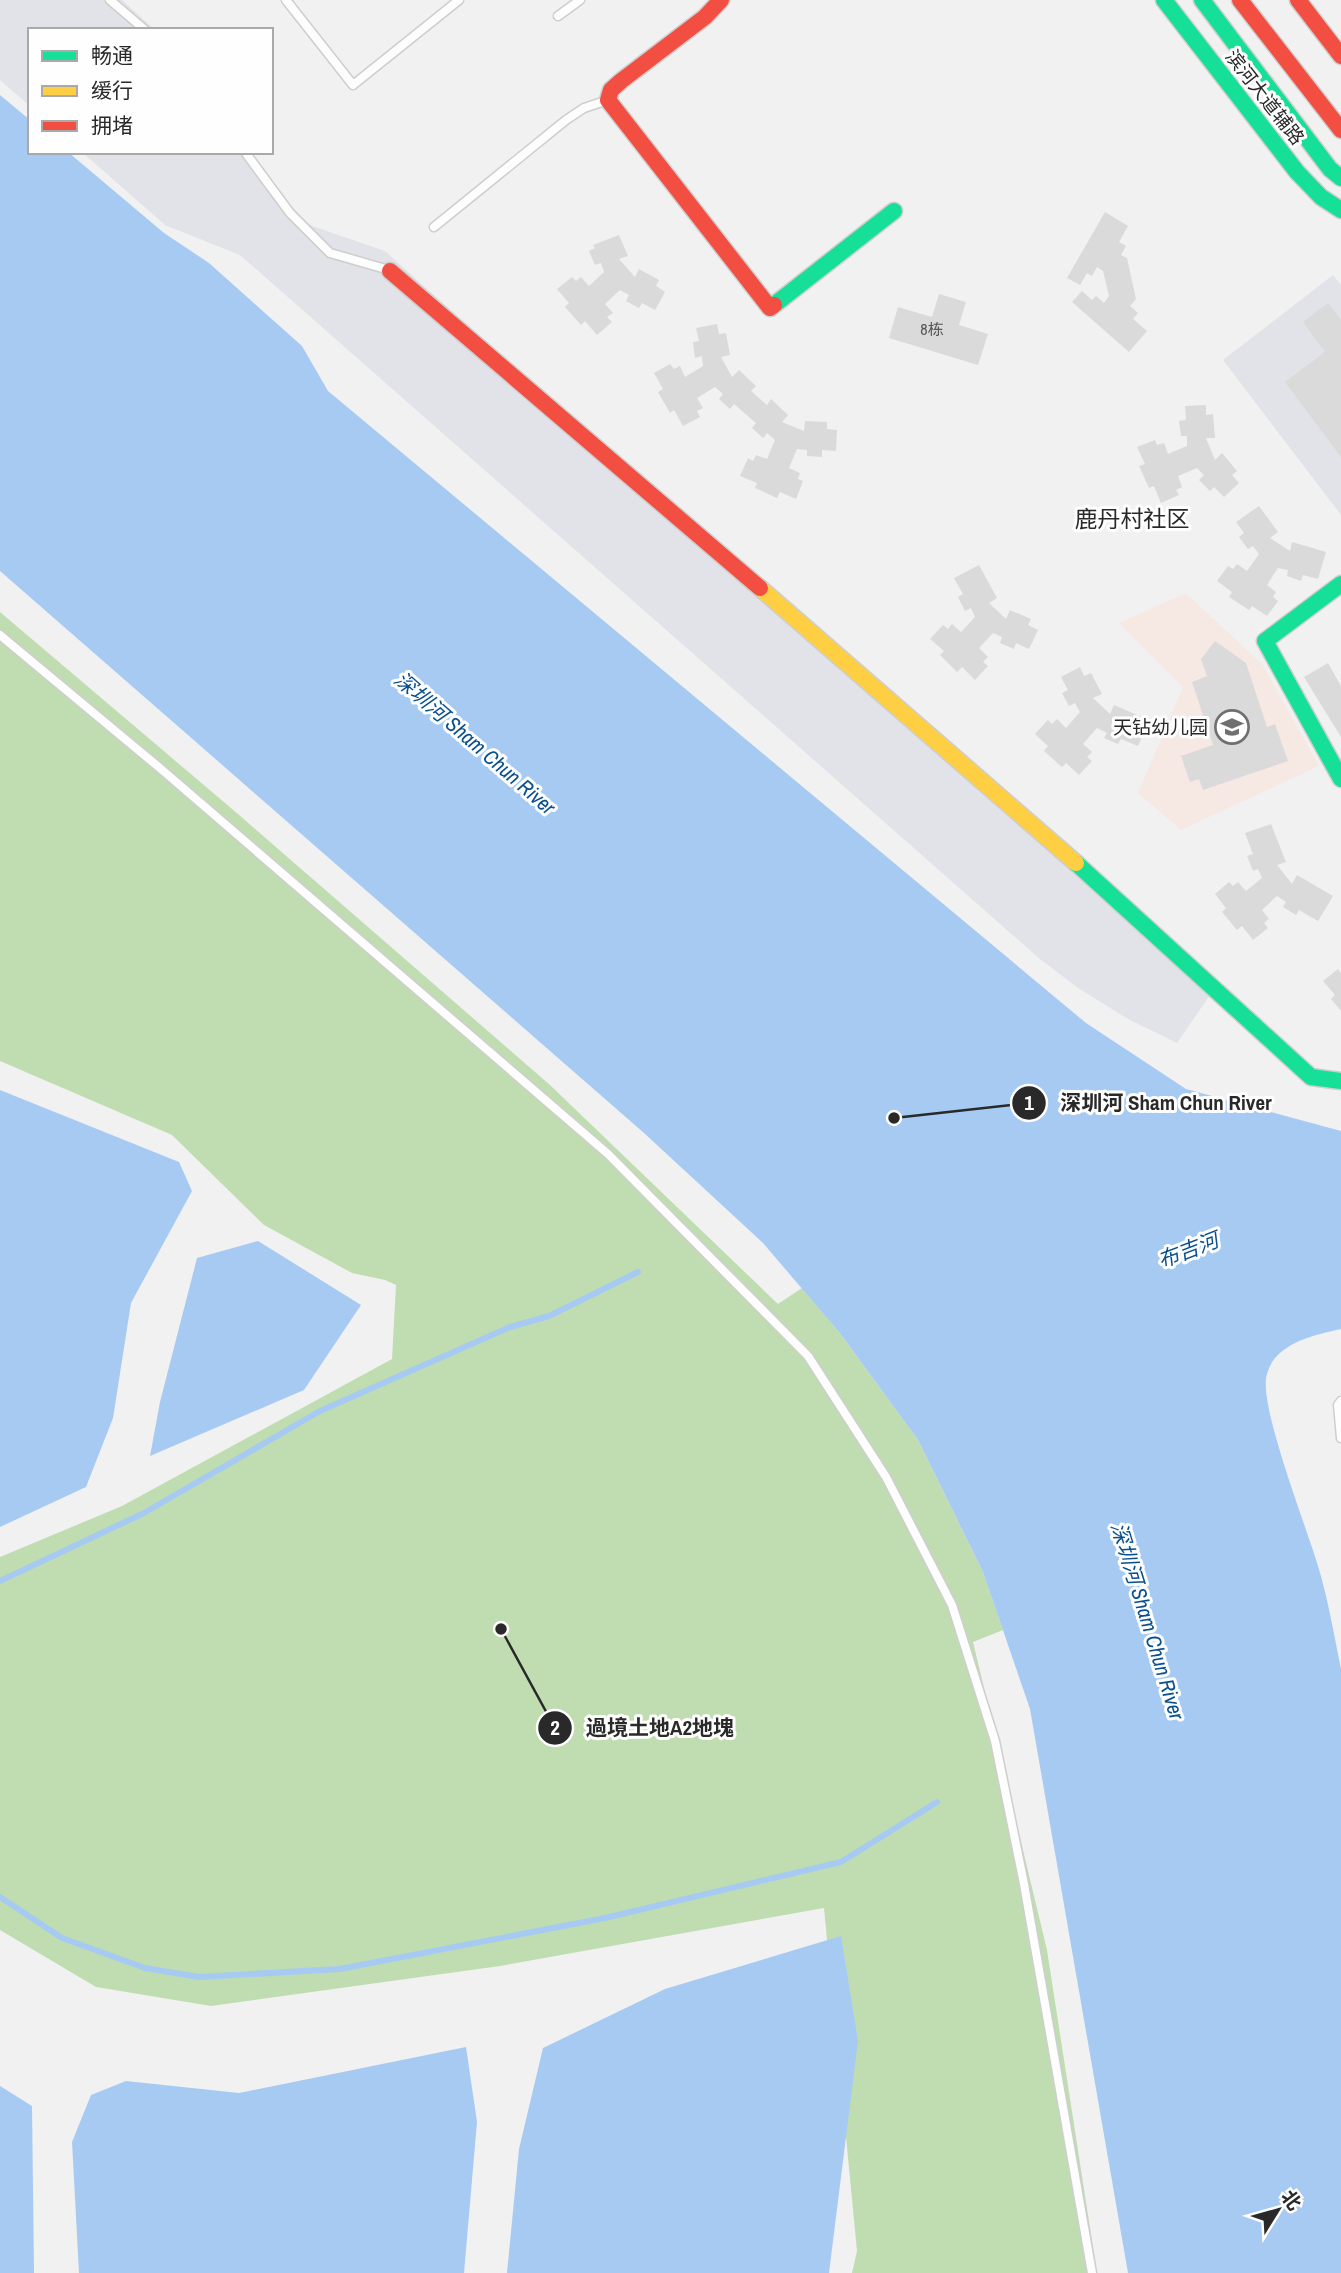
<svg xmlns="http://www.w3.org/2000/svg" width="1341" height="2273" viewBox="0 0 1341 2273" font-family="'Archivo Narrow','Noto Sans SC',sans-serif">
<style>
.built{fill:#e2e3e8}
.education{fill:#f6e8e3}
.forest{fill:#c0ddb1}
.water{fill:#a7caf3}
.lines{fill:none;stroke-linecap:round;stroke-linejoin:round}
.stream{stroke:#a7caf3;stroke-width:6}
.building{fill:#dadadb}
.lane-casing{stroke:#cececf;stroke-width:11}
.fast-casing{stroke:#cececf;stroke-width:19}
.slow-casing{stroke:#cececf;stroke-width:19}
.jam-casing{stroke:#cececf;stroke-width:19}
.lane{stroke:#fdfdfd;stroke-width:8}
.fast{stroke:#16e098;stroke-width:16}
.slow{stroke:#ffcf43;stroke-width:16}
.jam{stroke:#f24e42;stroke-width:16}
.labels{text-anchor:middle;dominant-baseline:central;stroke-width:6;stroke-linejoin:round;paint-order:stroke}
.number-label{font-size:16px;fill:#565656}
.street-label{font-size:19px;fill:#292929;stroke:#fefeff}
.poi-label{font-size:19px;fill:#292929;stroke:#fefeff;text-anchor:end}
.water-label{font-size:21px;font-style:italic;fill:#09508f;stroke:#fefeff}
.quarter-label{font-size:23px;fill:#292929;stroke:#fefeff}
.leader{fill:none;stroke:#292929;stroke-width:2.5}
.callout-dot{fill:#292929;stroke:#fefeff;stroke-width:2.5}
.mark-label{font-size:21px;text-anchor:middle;font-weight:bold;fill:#fff}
.callout-label{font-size:21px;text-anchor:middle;font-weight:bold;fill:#292929;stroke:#fefeff;stroke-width:6;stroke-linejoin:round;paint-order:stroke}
</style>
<rect width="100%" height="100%" fill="#f1f1f2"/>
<g class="built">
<path d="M0,0H122L155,30H30V106L0,80Z"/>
<path d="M82,152H243L286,217L385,251L1210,995L1177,1043L1128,1019L1078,988L1040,959L240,255L165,225Z"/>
<path d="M1333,275L1341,285V515L1223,360Z"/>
</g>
<path class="education" d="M1186,593L1263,665L1319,766L1181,830L1138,793L1183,687L1119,623Z"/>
<path class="forest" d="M0,612L238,814L550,1085L778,1304L802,1288L839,1332L918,1440L983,1572L1003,1630L973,1642L1047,1950L1097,2273H852L857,2251L824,1908L500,1966L211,2006L96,1987L0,1930V1557L122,1506L392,1359L396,1285L385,1280L352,1273L264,1225L172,1135L0,1061Z"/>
<g class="water">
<path d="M0,95L30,120V152H68L164,233L209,263L302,346L328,391L1086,1023L1186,1089L1341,1131V1329C1314,1335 1275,1343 1267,1374C1257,1406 1312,1539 1322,1580C1330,1610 1335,1640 1341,1669V2273H1128L1030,1709L983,1572L918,1440L839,1332L763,1243L644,1133L0,571Z"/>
<path d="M0,1090L179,1162L192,1191L131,1303L113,1418L86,1487L0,1527Z"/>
<path d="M258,1241L361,1305L304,1390L150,1456L160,1402L197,1258Z"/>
<path d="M841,1936L858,2041L829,2273H507L519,2149L543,2048L665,1989Z"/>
<path d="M466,2047L477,2122L464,2273H79L72,2142L91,2095L126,2081L239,2093Z"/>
<path d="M0,2086L32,2106L34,2273H0Z"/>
</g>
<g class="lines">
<g class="stream">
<path d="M0,1581L144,1513L320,1411L510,1327L549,1316L638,1272"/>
<path d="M0,1897L62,1938L145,1968L199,1977L340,1969L605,1918L841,1862L937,1802"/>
</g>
</g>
<g class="building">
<path d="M1105,212L1128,226L1119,242L1126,246L1121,255L1127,258L1136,299L1130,306L1138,313L1133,319L1147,331L1129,352L1072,302L1082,291L1092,300L1096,296L1104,303L1109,296L1103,271L1097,267L1092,276L1087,273L1080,285L1067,278Z"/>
<path d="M619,235L628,256L619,259L635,277L639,269L659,280L656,286L665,292L655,310L642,303L639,308L626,301L629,295L620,290L605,304L613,313L607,317L612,322L597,335L585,321L581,325L565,307L569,303L557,289L572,277L576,281L581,277L589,286L604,272L601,263L595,265L589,251L595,248L593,245Z"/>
<path d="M939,294L966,302L959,325L988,334L978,365L889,338L898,307L932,317Z"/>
<path d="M1328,303L1341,320V457L1285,382L1325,352L1303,322Z"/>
<path d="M717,324L719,334L726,333L730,355L721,357L732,377L739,370L756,386L751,391L767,405L771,399L788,415L782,422L804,431L805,421L827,422V429L837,430L836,451L822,450V457L807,456V450L797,449L789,468L800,473L798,479L803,481L796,499L780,492L777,498L755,488L757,483L740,476L748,458L753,461L756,455L767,459L775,440L767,433L763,438L752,428L756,423L734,404L730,409L719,399L723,394L715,387L697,398L703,408L697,411L700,417L683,426L674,410L670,413L658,392L663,389L654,373L670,364L674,369L680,366L685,377L703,366L702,356L695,358L693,342L699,341L696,328Z"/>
<path d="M1206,405V415L1213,414L1215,438H1206L1215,460L1222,453L1237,471L1232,475L1239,483L1224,497L1214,487L1210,491L1199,480L1204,475L1197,468L1178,476L1182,487L1176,490L1179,495L1161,503L1154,486L1149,488L1139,466L1145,464L1137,447L1155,440L1157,445L1164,443L1168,454L1187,446V436H1181L1179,421L1186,420L1185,406Z"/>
<path d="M1259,506L1278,532L1270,538L1290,551L1292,542L1326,552L1318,579L1303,575L1301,581L1287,576L1288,570L1278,568L1267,585L1276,592L1273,597L1278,601L1267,616L1252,606L1249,610L1229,597L1232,592L1217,581L1228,566L1233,569L1237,564L1247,571L1259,554L1253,546L1248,549L1239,537L1244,533L1236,522Z"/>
<path d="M979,565L997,598L989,603L1006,619L1010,610L1031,619L1028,625L1038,630L1029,649L1016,643L1014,649L1000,643L1002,637L993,633L979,648L988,657L983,662L988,666L975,680L962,667L957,672L940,655L944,651L930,639L943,625L948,629L952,624L961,632L975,617L971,608L965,611L958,597L963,594L954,578Z"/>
<path d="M1215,641L1246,663L1267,727L1275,724L1288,761L1203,790L1199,779L1190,782L1181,756L1213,745L1192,682L1207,676L1201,659Z"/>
<path d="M1328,663L1341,686V737L1304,677Z"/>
<path d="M1080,667L1084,676L1091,673L1102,694L1093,698L1110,714L1114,705L1149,720L1138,746L1121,739L1118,744L1104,738L1107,733L1097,728L1083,744L1092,752L1087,757L1092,761L1079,775L1066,763L1062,767L1044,751L1048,746L1035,734L1048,720L1052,724L1057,719L1066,728L1080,712L1075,703L1069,706L1062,693L1068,690L1061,677Z"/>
<path d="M1271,824L1286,862L1277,865L1292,884L1297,875L1333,896L1318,921L1299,910L1296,915L1283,907L1286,902L1277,896L1262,910L1269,919L1264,923L1268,928L1253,940L1242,926L1237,930L1222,912L1226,908L1215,894L1229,882L1233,886L1238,882L1246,891L1262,878L1258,869L1253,871L1247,856L1253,854L1245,833Z"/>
<path d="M1338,969L1341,973V1011L1331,999L1335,995L1323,981Z"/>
</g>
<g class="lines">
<g class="lane-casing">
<g id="lane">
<path d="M110,0L145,30"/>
<path d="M286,0L353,85L459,0"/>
<path d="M558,16L580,0"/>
<path d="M245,152L290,213L330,253L389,270"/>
<path d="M434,227L566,120L584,108L605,101"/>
<path d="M0,635L161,769L608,1154L808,1356L886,1477L952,1605L995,1741L1024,1884L1092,2273"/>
<path d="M1341,1401L1338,1405L1341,1438"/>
</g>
</g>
<g class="fast-casing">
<g id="fast">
<path d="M1164,0L1297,172L1321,197L1341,210"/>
<path d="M1202,0L1330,169L1341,178"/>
<path d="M774,305L894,211"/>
<path d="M1341,584L1265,641L1341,779"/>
<path d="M1076,863L1311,1077L1341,1081"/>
</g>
</g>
<g class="slow-casing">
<path id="slow" d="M760,588L1076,863"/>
</g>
<g class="jam-casing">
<g id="jam">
<path d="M721,0L705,17L621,81L611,90L608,100L770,308L774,305"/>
<path d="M1240,0L1341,130"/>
<path d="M1298,0L1341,56"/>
<path d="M390,271L760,588"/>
</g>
</g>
<use href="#lane" class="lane"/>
<use href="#fast" class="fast"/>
<use href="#slow" class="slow"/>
<use href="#jam" class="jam"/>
</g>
<defs>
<g id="school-ring" transform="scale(1.75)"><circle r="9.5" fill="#fefeff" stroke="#6f6f6f" stroke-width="1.5"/><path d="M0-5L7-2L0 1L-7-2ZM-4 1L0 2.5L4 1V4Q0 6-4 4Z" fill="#6f6f6f"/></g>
</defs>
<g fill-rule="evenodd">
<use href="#school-ring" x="1232" y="727"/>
</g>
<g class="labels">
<g class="number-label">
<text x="932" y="329">8栋</text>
</g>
<g class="street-label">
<text transform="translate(1265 97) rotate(52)">滨河大道辅路</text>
</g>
<g class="poi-label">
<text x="1208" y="727">天钻幼儿园</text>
</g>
<g class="water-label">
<text transform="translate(475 743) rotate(41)">深圳河 Sham Chun River</text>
<text transform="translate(1188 1250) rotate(-21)">布吉河</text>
<text transform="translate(1148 1621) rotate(73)">深圳河 Sham Chun River</text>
</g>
<g class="quarter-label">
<text x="1132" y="518">鹿丹村社区</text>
</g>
</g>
<path class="leader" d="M894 1118L1029 1103M501 1629L555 1728"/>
<g class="callout-dot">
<circle cx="894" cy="1118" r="7"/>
<circle cx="501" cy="1629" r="7"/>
<circle cx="1029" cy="1103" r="18"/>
<circle cx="555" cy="1728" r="18"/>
</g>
<g class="mark-label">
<text x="1029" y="1110">1</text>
<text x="555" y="1735">2</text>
</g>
<g class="callout-label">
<text x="1166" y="1110">深圳河 Sham Chun River</text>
<text x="660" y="1735">過境土地A2地塊</text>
</g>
<rect x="28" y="28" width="245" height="126" fill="#fefeff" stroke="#a9a9a9" stroke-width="2"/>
<rect x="42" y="51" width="35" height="10" fill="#16e098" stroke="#a9a9a9" stroke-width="2"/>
<text x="91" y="63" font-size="21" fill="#292929">畅通</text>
<rect x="42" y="86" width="35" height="10" fill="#ffcf43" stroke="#a9a9a9" stroke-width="2"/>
<text x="91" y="98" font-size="21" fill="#292929">缓行</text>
<rect x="42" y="121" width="35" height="10" fill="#f24e42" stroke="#a9a9a9" stroke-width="2"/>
<text x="91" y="133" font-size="21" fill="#292929">拥堵</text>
<g transform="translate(1278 2210) rotate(53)" stroke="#fefeff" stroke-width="5" paint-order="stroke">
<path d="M0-5L12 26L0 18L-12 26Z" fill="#292929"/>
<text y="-10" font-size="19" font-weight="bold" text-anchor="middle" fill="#292929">北</text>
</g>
</svg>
